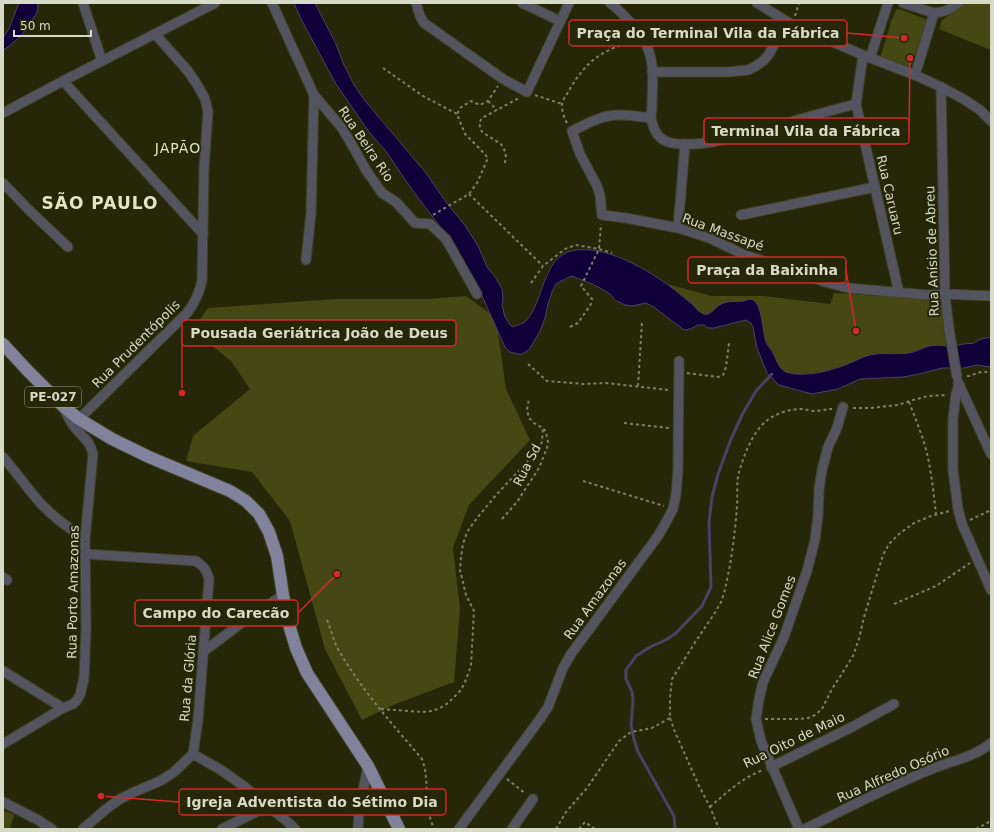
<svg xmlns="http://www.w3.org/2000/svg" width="994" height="832" viewBox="0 0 994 832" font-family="'DejaVu Sans',sans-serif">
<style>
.green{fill:#464813}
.water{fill:#100039;stroke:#4c4164}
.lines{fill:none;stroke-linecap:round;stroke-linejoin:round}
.stream{stroke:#4c4164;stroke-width:3}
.street-casing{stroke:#424427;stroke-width:11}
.primary-casing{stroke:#424427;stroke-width:14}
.path{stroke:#7e8067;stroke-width:2;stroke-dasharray:3 3;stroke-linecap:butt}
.street{stroke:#545461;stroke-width:9}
.primary{stroke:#82829d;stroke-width:12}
.street-bridge-casing{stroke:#424427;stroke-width:11;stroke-linecap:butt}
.street-bridge{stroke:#545461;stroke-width:9}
.labels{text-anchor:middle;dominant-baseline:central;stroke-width:4;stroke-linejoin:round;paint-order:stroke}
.shield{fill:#252708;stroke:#a2a48e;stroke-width:1}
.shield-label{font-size:12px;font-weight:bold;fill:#d8dac8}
.street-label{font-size:13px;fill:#d8dac8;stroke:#252708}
.neighbourhood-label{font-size:14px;letter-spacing:1px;fill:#e1e5c0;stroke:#252708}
.district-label{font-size:17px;font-weight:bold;letter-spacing:1px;fill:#e1e5c0;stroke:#252708}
.leader{fill:none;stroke:#d62828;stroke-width:1.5}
.callout-dot{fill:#d62828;stroke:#252708;stroke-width:1.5}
.callout{fill:#252708;stroke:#d62828;stroke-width:1.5}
.callout-label{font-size:14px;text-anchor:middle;font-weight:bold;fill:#d8dac8}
</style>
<rect width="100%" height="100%" fill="#252708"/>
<g class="green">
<path d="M962,3H991V50L939,29L942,20L952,13Z"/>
<path d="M899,9L928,20L910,68L880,58L890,26V24L896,10Z"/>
<path d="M667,284L712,296H763L830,304L834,293L940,300L946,346L938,345L920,349L908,353L871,354L864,357L846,365L829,370L813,373L797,374L786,372L781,369L772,351L766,342L761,317L750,299L745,301H728L718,306L711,313L708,315H705L699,311L693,305Z"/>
<path d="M466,296L496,318L506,389L530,440L469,505L453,548L460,609L454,682L398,703L362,720L325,649L290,521L252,472L186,461L193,436L250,389L231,361L192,330L208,308L336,299H429Z"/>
<path d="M3,810L14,815L10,829H3Z"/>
</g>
<g class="water">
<path d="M19,3H38L37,13L21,36L8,47L3,50V38L9,29Z"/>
<path d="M294,3H315L336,44L343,63L354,85L366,102L426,173L446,202L466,227L478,246L487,267L495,277L502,289L503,299L502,306L505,317L510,325L513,327C518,325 523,324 527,320C543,302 543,258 571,251C604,243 651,271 676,291C681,295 687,300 692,304C696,308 698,312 704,314C710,316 714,309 718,306C726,300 735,302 744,301C747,300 750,298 753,300C763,306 762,332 766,342C768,347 772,350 774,355C777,361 779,369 786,372C802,378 830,371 845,365C854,362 861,357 870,355C883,352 896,355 909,353C916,352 922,348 929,346C938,344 947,347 956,346C959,345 962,344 965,344C968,343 971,344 974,343C976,342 978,341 979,340C983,338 987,338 991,337V367L977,365L964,368H942L919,374L903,377L860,379L838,389L812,394L779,385L767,373L757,348L753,327L751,323L746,320L714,328H708L704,325H698L690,329L684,330L654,307L646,303L632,306L625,305L615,300L610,294L602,289L592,284L572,276L567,278L556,284L552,292L548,304L545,318L540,331L529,350L522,354H518L510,352L505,347L478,287L454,245L413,191L385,150L369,132L336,84L301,19Z"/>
</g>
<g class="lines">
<path class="stream" d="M675,829L674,816L638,752L634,739L631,725L633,700L632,692L626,679V670L636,656L650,647L666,640L676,633L702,606L711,587L709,522L712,497L718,474L731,439L743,413L756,391L772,374"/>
<g class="street-casing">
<g id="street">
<path d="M83,3L102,61"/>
<path d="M272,3L314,95L342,128L356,152L366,170L382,193L396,202L415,223L430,224L446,239L477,294"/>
<path d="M416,3L420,16L424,23L503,79L527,92L569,3"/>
<path d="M522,3L560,21"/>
<path d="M610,3C623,13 642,33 648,49C655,66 652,87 652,106C652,110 651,114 651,118C652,125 656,135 662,139C672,147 700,144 712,142C734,138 756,132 777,126C803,118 829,111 856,104"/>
<path d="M757,3L791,24L863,55L915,75L941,87L965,100L980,110L991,121"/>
<path d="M903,3L934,13L915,75"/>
<path d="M934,13C944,12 950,10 958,3"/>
<path d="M863,55L856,104L899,293"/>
<path d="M870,58L888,3"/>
<path d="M652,72H728L748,70L756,66L764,60L769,54L775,43L785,21"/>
<path d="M63,81L203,234"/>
<path d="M941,87L945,294L949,329"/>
<path d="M3,113L63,81L215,3"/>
<path d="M651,118C634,116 615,112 598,119C589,122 581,127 572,131L580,154L597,186L600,195L602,215L626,218L678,228L697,234L709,238L745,255L804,274L825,282L848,288L927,295L945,294L991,296"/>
<path d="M3,183L29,210L68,247"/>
<path d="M741,215L875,187"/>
<path d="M678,228L685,144"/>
<path d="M306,260L311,213L314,95"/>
<path d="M958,382L991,454"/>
<path d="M959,385L956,394L953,419V470L958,509L962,524L991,590"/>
<path d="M79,419L187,313C195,303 199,294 202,281L204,168L208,112L205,99L198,86L188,71L155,34"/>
<path d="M3,457C17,473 29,491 43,506C56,519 70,529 85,539"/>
<path d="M3,577L7,580"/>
<path d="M203,652L244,621L283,595"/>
<path d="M3,671L63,708"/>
<path d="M3,744L63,708L73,704L77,700L80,695L84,678L86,630L85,539L93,454C89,439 84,439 75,428C70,422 67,415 64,408"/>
<path d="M193,754L221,770L245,787L290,824L295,829"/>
<path d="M771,767L852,727L894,704"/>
<path d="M3,802L38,820L52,829"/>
<path d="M83,829L106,809L120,799L132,793L160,781L174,772L193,754L198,720L209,579C207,570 203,566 196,561L85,554"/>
<path d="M222,829L268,806"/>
<path d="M358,829L359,811L368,766"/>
<path d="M459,829L540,719L548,707L563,668L571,654L658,536L666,522L673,509L676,495L678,469L679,361"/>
<path d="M512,829L533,799"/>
<path d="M799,829L761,741L756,719L759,699L763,682L784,637L807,571L815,540L818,516L819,489L822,470L828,447L837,428L843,407"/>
<path d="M805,829C847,808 889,786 932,769C951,761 975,757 991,743"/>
</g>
</g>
<g class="primary-casing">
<path id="primary" d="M3,344L27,370L64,407L79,419L112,439L149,457L230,491L246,501L259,514L269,532L277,556L283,595L290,628L296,648L307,673L368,766L399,829"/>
</g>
<g class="path">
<path d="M795,16L799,3"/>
<path d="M383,68L423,96L457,114"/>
<path d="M535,95L562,104"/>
<path d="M488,101L497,110"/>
<path d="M567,123C564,118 562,111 562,105C562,101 565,97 567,94C576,78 586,63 602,54C611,48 623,45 634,40"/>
<path d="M505,163L506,153L501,144L482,132L479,123L482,118L519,98"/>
<path d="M469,194L543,266"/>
<path d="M433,215L469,194L477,183L488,158L480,149L465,134L457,114L460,108L471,101L480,105L488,101L498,86"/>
<path d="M531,283L543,266L565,249L576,245L599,249L612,253"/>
<path d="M570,327L578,323L591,304L592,299L581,286L599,249L601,224"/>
<path d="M528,364L547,381L583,384L606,383L669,390"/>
<path d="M687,373L718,377L723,375L726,367L729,343"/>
<path d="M967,376H969C976,374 984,369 991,374"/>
<path d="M638,386L642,322"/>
<path d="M909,402C916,420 924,439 928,458C932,477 934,496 936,515"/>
<path d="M853,408H870L898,405L913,400L928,396L947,395"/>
<path d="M624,423L669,428"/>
<path d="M583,481L664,506"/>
<path d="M502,519L517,502L539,468L547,448L548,442L546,432L543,428L534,423L529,418L527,410L529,398"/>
<path d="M970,520L991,510"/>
<path d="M894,604L936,586L970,563"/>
<path d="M327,620C331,629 333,640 338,649C361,689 392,724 422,759C427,772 426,784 427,797C427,808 430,819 434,829"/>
<path d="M381,709L422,712L432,711L440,708L448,703L461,690L465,682L471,666L474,611L466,595L460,570L461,557L463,544L467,532L477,518L497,494L529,460L537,450L542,442L543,428"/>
<path d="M670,718L675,732L699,786L710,807L719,829"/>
<path d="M765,719H799L808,718L815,715L822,709L832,689L843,672L853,656L859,639L864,617L883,555L889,544L899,534L914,523L931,516L950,511"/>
<path d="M507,779L526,794"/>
<path d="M710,807C726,793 742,778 763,770"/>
<path d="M556,829L566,812L587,788L619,741L631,732L652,728L670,718V698L672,679L694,644L716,611L721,602L724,593C731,565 735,534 737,506C738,495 736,482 739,472C745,452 755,424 776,415C784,411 793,409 802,409C806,409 810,411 814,411C820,411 826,409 832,409"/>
<path d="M579,829L585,822L595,829"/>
<path d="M976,829L991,821"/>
</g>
<use href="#street" class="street"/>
<use href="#primary" class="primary"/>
<g class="street-bridge-casing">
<path id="street-bridge" d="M949,329L957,377"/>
</g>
<use href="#street-bridge" class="street-bridge"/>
</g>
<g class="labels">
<rect class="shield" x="25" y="387" width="56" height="20" rx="3"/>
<g class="shield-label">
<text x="53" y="397">PE-027</text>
</g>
<g class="street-label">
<text transform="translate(366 144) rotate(56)">Rua Beira Rio</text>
<text transform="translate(890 195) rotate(77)">Rua Caruaru</text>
<text transform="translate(723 232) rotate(20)">Rua Massapé</text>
<text transform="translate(932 251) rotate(-92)">Rua Anísio de Abreu</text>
<text transform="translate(136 344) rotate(-45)">Rua Prudentópolis</text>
<text transform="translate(527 465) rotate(-63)">Rua Sd</text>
<text transform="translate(73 592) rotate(-89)">Rua Porto Amazonas</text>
<text transform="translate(595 599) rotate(-54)">Rua Amazonas</text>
<text transform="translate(772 627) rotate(-69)">Rua Alice Gomes</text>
<text transform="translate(188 678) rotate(-85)">Rua da Glória</text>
<text transform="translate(794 740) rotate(-26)">Rua Oito de Maio</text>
<text transform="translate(893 774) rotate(-24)">Rua Alfredo Osório</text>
</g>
<g class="neighbourhood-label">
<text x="178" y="148">JAPÃO</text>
</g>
<g class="district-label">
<text x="100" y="203">SÃO PAULO</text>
</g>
</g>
<path class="leader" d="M904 38L847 33M910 58L909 131M856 331L846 270M182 393L182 333M337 574L298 613M101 796L179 802"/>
<g class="callout-dot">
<circle cx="904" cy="38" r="4"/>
<circle cx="910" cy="58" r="4"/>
<circle cx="856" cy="331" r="4"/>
<circle cx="182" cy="393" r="4"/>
<circle cx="337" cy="574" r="4"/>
<circle cx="101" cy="796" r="4"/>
</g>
<g class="callout">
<rect x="569" y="20" width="278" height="26" rx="4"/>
<rect x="704" y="118" width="205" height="26" rx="4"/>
<rect x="688" y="257" width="158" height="26" rx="4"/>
<rect x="182" y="320" width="274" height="26" rx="4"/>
<rect x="135" y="600" width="163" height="26" rx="4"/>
<rect x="179" y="789" width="267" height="26" rx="4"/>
</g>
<g class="callout-label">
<text x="708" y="38">Praça do Terminal Vila da Fábrica</text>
<text x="806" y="136">Terminal Vila da Fábrica</text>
<text x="767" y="275">Praça da Baixinha</text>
<text x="319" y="338">Pousada Geriátrica João de Deus</text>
<text x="216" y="618">Campo do Carecão</text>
<text x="312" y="807">Igreja Adventista do Sétimo Dia</text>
</g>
<rect width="994" height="832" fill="none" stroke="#d8dac8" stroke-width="8"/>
<path d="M14 30v6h77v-6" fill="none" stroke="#d8dac8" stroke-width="2"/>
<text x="20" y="30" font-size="12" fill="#d8dac8" stroke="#252708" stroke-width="3" paint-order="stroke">50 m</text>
</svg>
